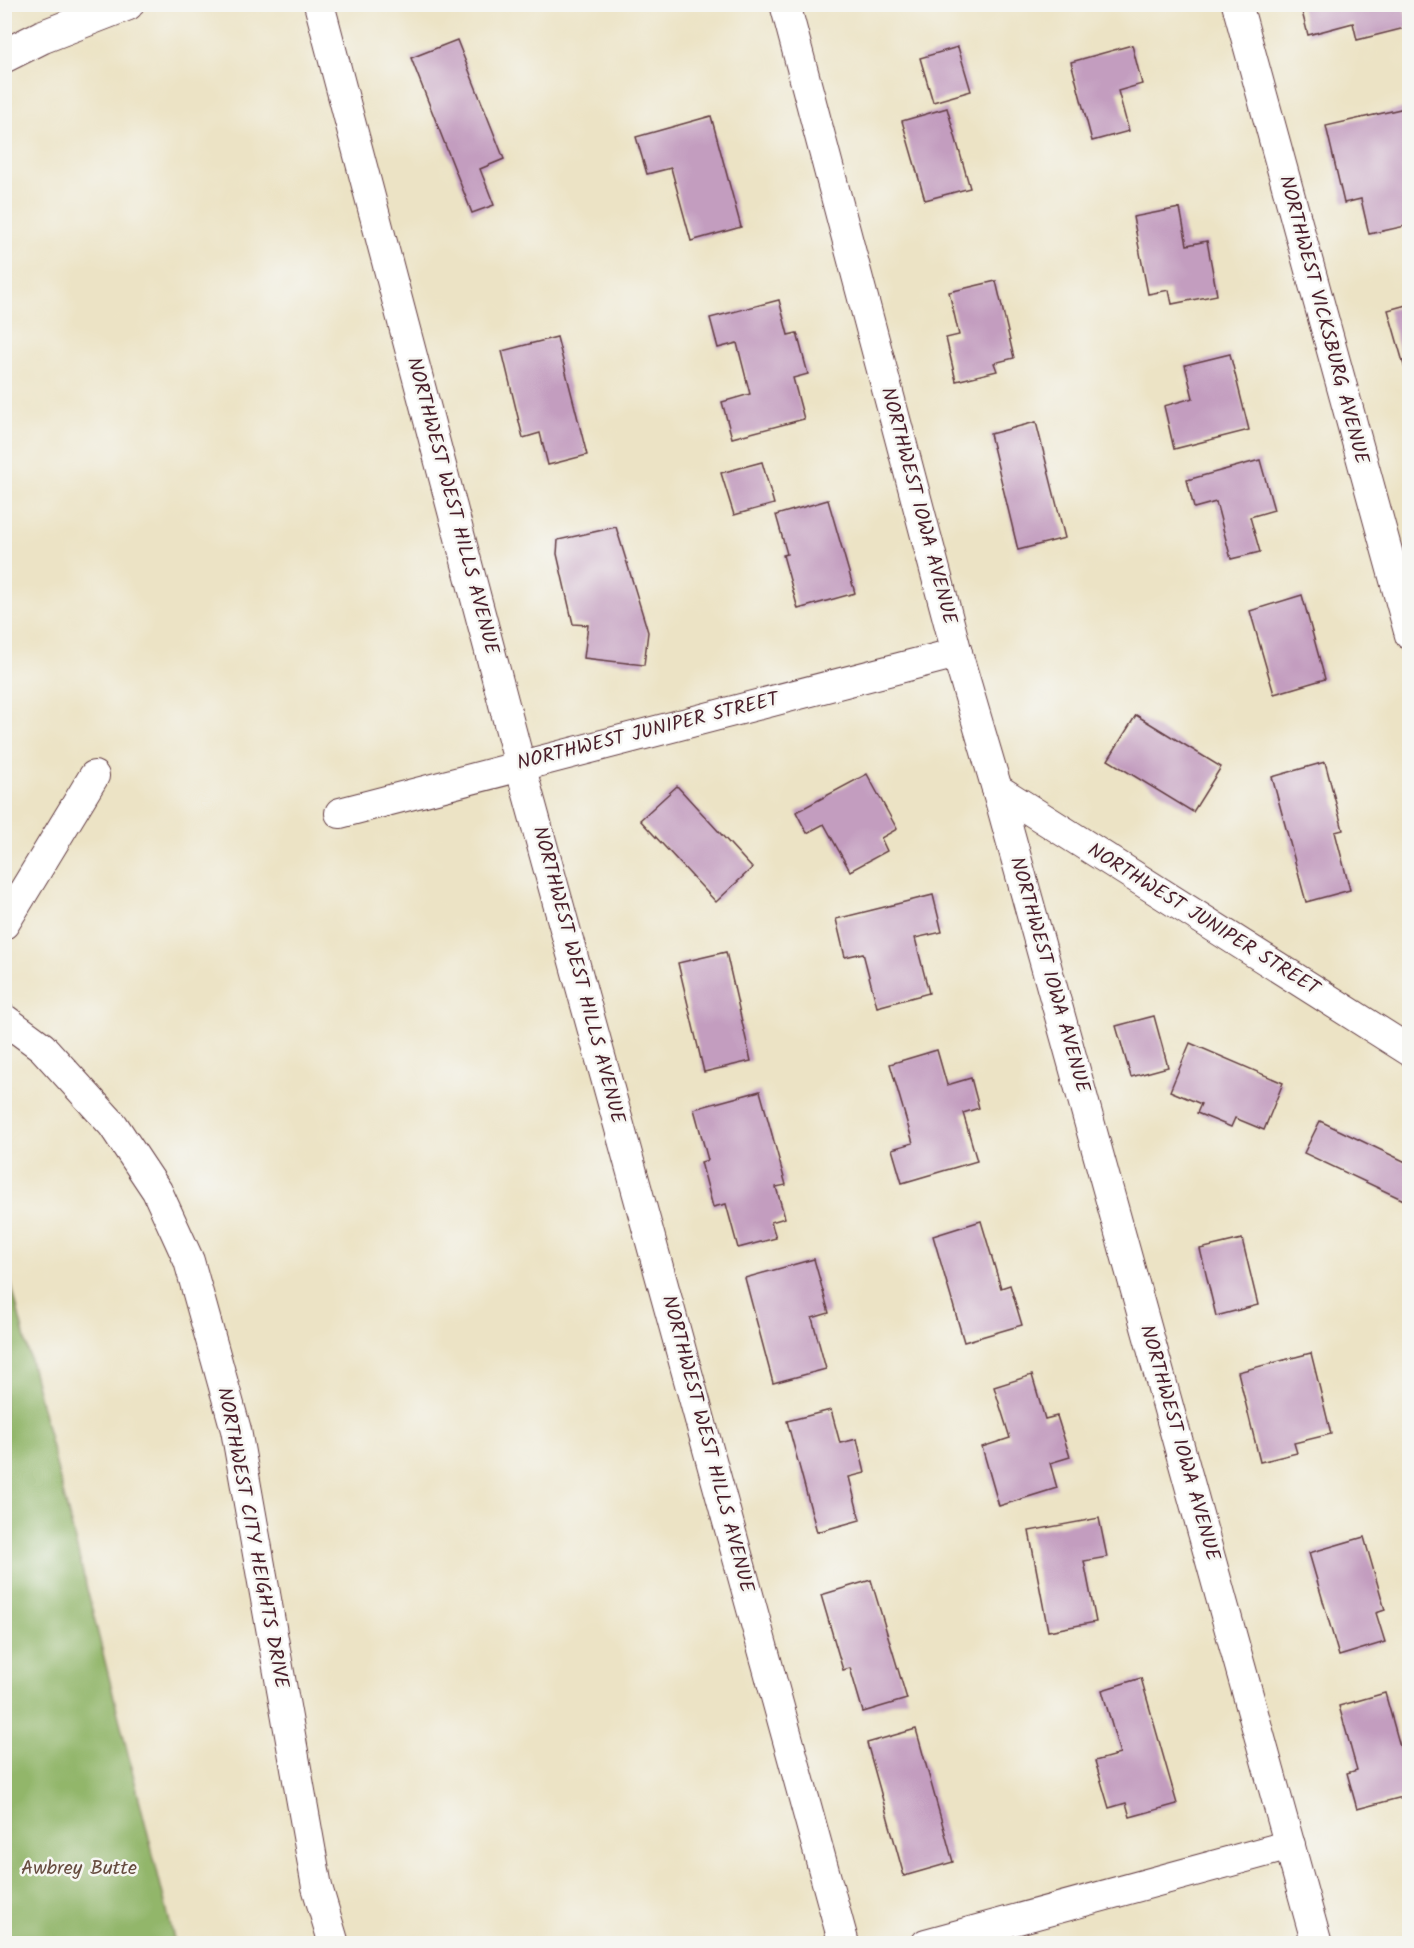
<svg xmlns="http://www.w3.org/2000/svg" width="1414" height="1948" viewBox="0 0 1414 1948" font-family="Kalam,sans-serif">
<style>
.forest{fill:#92b66a;stroke:#6e6a4a;stroke-width:1.5}
.building{fill:#c39dbf}
.lines{fill:none;stroke-linecap:round;stroke-linejoin:round}
.street-casing{stroke:#623c42;stroke-width:32}
.secondary-casing{stroke:#623c42;stroke-width:35}
.street{stroke:#fff;stroke-width:30}
.secondary{stroke:#fff;stroke-width:33}
.labels{text-anchor:middle;dominant-baseline:central;stroke-width:5;stroke-linejoin:round;paint-order:stroke}
.street-label{font-size:20px;fill:#4a1f2b;stroke:#f6f6f2}
.park-label{font-size:20px;fill:#664c3f;stroke:#f6f6f2}
</style>
<rect width="100%" height="100%" fill="#f6f6f2"/>
<filter id="ink" filterUnits="userSpaceOnUse"><feTurbulence type="fractalNoise" baseFrequency=".0167" numOctaves="2"/><feDisplacementMap in="SourceGraphic" scale="12" xChannelSelector="R" yChannelSelector="G"/><feConvolveMatrix kernelMatrix="1 2 1 2 8 2 1 2 1" color-interpolation-filters="sRGB"/></filter>
<filter id="wash" filterUnits="userSpaceOnUse"><feTurbulence type="fractalNoise" baseFrequency=".008" numOctaves="4" result="noise"/><feDisplacementMap in="SourceGraphic" scale="24" xChannelSelector="R" yChannelSelector="G"/><feGaussianBlur stdDeviation="1.35" result="paint"/><feColorMatrix in="noise" values="0 0 0 0 0 0 0 0 0 0 0 0 0 0 0 0 0 1.4 0 .05"/><feComposite in="paint" operator="in"/></filter>
<g filter="url(#wash)">
<rect width="100%" height="100%" fill="#ece3c5"/>
<path class="forest" d="M4,1259H5L175,1943H5Z"/>
<g id="blocks">
<g class="building">
<path d="M1300,4H1403L1409,27L1357,40L1353,23L1308,35Z"/>
<path d="M457,40L504,159L480,169L494,205L472,213L411,58Z"/>
<path d="M1132,45L1142,84L1118,91L1129,131L1092,141L1071,62Z"/>
<path d="M958,47L971,91L933,102L920,58Z"/>
<path d="M947,108L970,188L925,200L902,121Z"/>
<path d="M1405,108L1410,125V225L1369,234L1361,199L1344,203L1326,126Z"/>
<path d="M711,116L741,227L691,241L671,168L647,174L636,137Z"/>
<path d="M1180,208L1187,245L1207,241L1217,295L1172,304L1169,290L1148,294L1133,217Z"/>
<path d="M996,281L1014,358L994,363L997,371L956,381L946,338L959,335L949,292Z"/>
<path d="M779,300L788,335L797,333L808,374L793,378L804,419L732,438L722,402L750,394L737,343L718,348L710,318Z"/>
<path d="M1410,304V383H1409L1388,310Z"/>
<path d="M557,337L587,455L548,465L540,433L523,438L502,351Z"/>
<path d="M1230,354L1249,430L1174,449L1164,406L1193,398L1185,365Z"/>
<path d="M1036,422L1065,538L1018,550L990,434Z"/>
<path d="M1260,460L1274,510L1250,517L1260,552L1231,559L1216,502L1194,508L1187,480Z"/>
<path d="M762,462L774,504L734,515L721,473Z"/>
<path d="M828,500L855,593L798,609L783,555L787,554L776,515Z"/>
<path d="M616,527L648,632L644,665L584,658L588,625L573,624L557,554L558,540Z"/>
<path d="M1302,595L1325,679L1274,694L1250,611Z"/>
<path d="M1136,715L1221,767L1193,812L1108,760Z"/>
<path d="M1325,762L1343,830L1335,832L1350,890L1306,902L1272,777Z"/>
<path d="M867,774L897,829L881,838L887,851L850,871L824,824L807,833L796,812Z"/>
<path d="M677,786L752,868L716,902L640,820Z"/>
<path d="M933,895L942,932L915,938L929,993L877,1007L863,953L845,957L836,919Z"/>
<path d="M726,952L751,1061L704,1072L678,963Z"/>
<path d="M1154,1016L1168,1067L1131,1077L1116,1026Z"/>
<path d="M1190,1043L1283,1083L1264,1130L1235,1118L1231,1127L1197,1113L1201,1104L1170,1091Z"/>
<path d="M937,1050L947,1085L971,1078L979,1108L963,1113L977,1161L902,1183L892,1149L913,1143L890,1064Z"/>
<path d="M760,1091L786,1185L776,1187L785,1218L771,1222L776,1238L738,1248L726,1204L713,1207L701,1162L708,1160L694,1109Z"/>
<path d="M1320,1121L1410,1164V1203L1304,1153Z"/>
<path d="M981,1221L1001,1288L1010,1285L1022,1325L964,1342L933,1236Z"/>
<path d="M1242,1239L1258,1305L1216,1316L1200,1249Z"/>
<path d="M814,1259L829,1313L812,1318L826,1369L773,1383L745,1278Z"/>
<path d="M1311,1353L1331,1434L1294,1443L1297,1453L1260,1462L1238,1372Z"/>
<path d="M1032,1375L1045,1419L1057,1416L1070,1457L1050,1463L1057,1488L999,1506L982,1447L1010,1438L994,1387Z"/>
<path d="M831,1410L840,1443L857,1439L865,1473L849,1477L860,1520L817,1532L787,1421Z"/>
<path d="M1099,1518L1107,1557L1084,1561L1096,1622L1048,1631L1029,1531Z"/>
<path d="M1364,1537L1385,1610L1376,1613L1385,1642L1339,1656L1309,1553Z"/>
<path d="M871,1580L907,1699L863,1712L850,1668L843,1670L821,1595Z"/>
<path d="M1141,1678L1177,1804L1130,1817L1126,1803L1109,1808L1095,1761L1120,1754L1102,1690Z"/>
<path d="M1385,1693L1410,1782V1795L1357,1809L1347,1773L1357,1770L1339,1706Z"/>
<path d="M916,1729L953,1862L904,1876L867,1743Z"/>
</g>
</g>
</g>
<g filter="url(#ink)">
<use href="#blocks" fill-opacity="0" stroke="#623c42" stroke-width="1.5"/>
<g class="lines">
<g class="street-casing">
<g id="street">
<path d="M319,4L520,765L844,1944"/>
<path d="M785,4L957,653L997,789L1317,1944"/>
<path d="M1237,4L1410,635"/>
<path d="M997,789L1410,1051"/>
<path d="M340,813L957,653"/>
<path d="M4,924L94,776"/>
<path d="M4,1019L42,1047L113,1125L157,1191L189,1261L236,1430L317,1887L334,1944"/>
<path d="M926,1944L1290,1845"/>
</g>
</g>
<g class="secondary-casing">
<path id="secondary" d="M4,56L42,37L127,4"/>
</g>
<use href="#street" class="street"/>
<use href="#secondary" class="secondary"/>
</g>
</g>
<g class="labels">
<g class="street-label">
<text transform="translate(1323 320) rotate(75)">NORTHWEST VICKSBURG AVENUE</text>
<text transform="translate(452 506) rotate(75)">NORTHWEST WEST HILLS AVENUE</text>
<text transform="translate(918 506) rotate(75)">NORTHWEST IOWA AVENUE</text>
<text transform="translate(648 732) rotate(-14)">NORTHWEST JUNIPER STREET</text>
<text transform="translate(1203 920) rotate(32)">NORTHWEST JUNIPER STREET</text>
<text transform="translate(578 975) rotate(75)">NORTHWEST WEST HILLS AVENUE</text>
<text transform="translate(1049 975) rotate(74)">NORTHWEST IOWA AVENUE</text>
<text transform="translate(1179 1443) rotate(74)">NORTHWEST IOWA AVENUE</text>
<text transform="translate(707 1444) rotate(75)">NORTHWEST WEST HILLS AVENUE</text>
<text transform="translate(252 1538) rotate(79)">NORTHWEST CITY HEIGHTS DRIVE</text>
</g>
<g class="park-label">
<text x="79" y="1869">Awbrey Butte</text>
</g>
</g>
<rect width="1414" height="1948" fill="none" stroke="#f6f6f2" stroke-width="24"/>
</svg>
